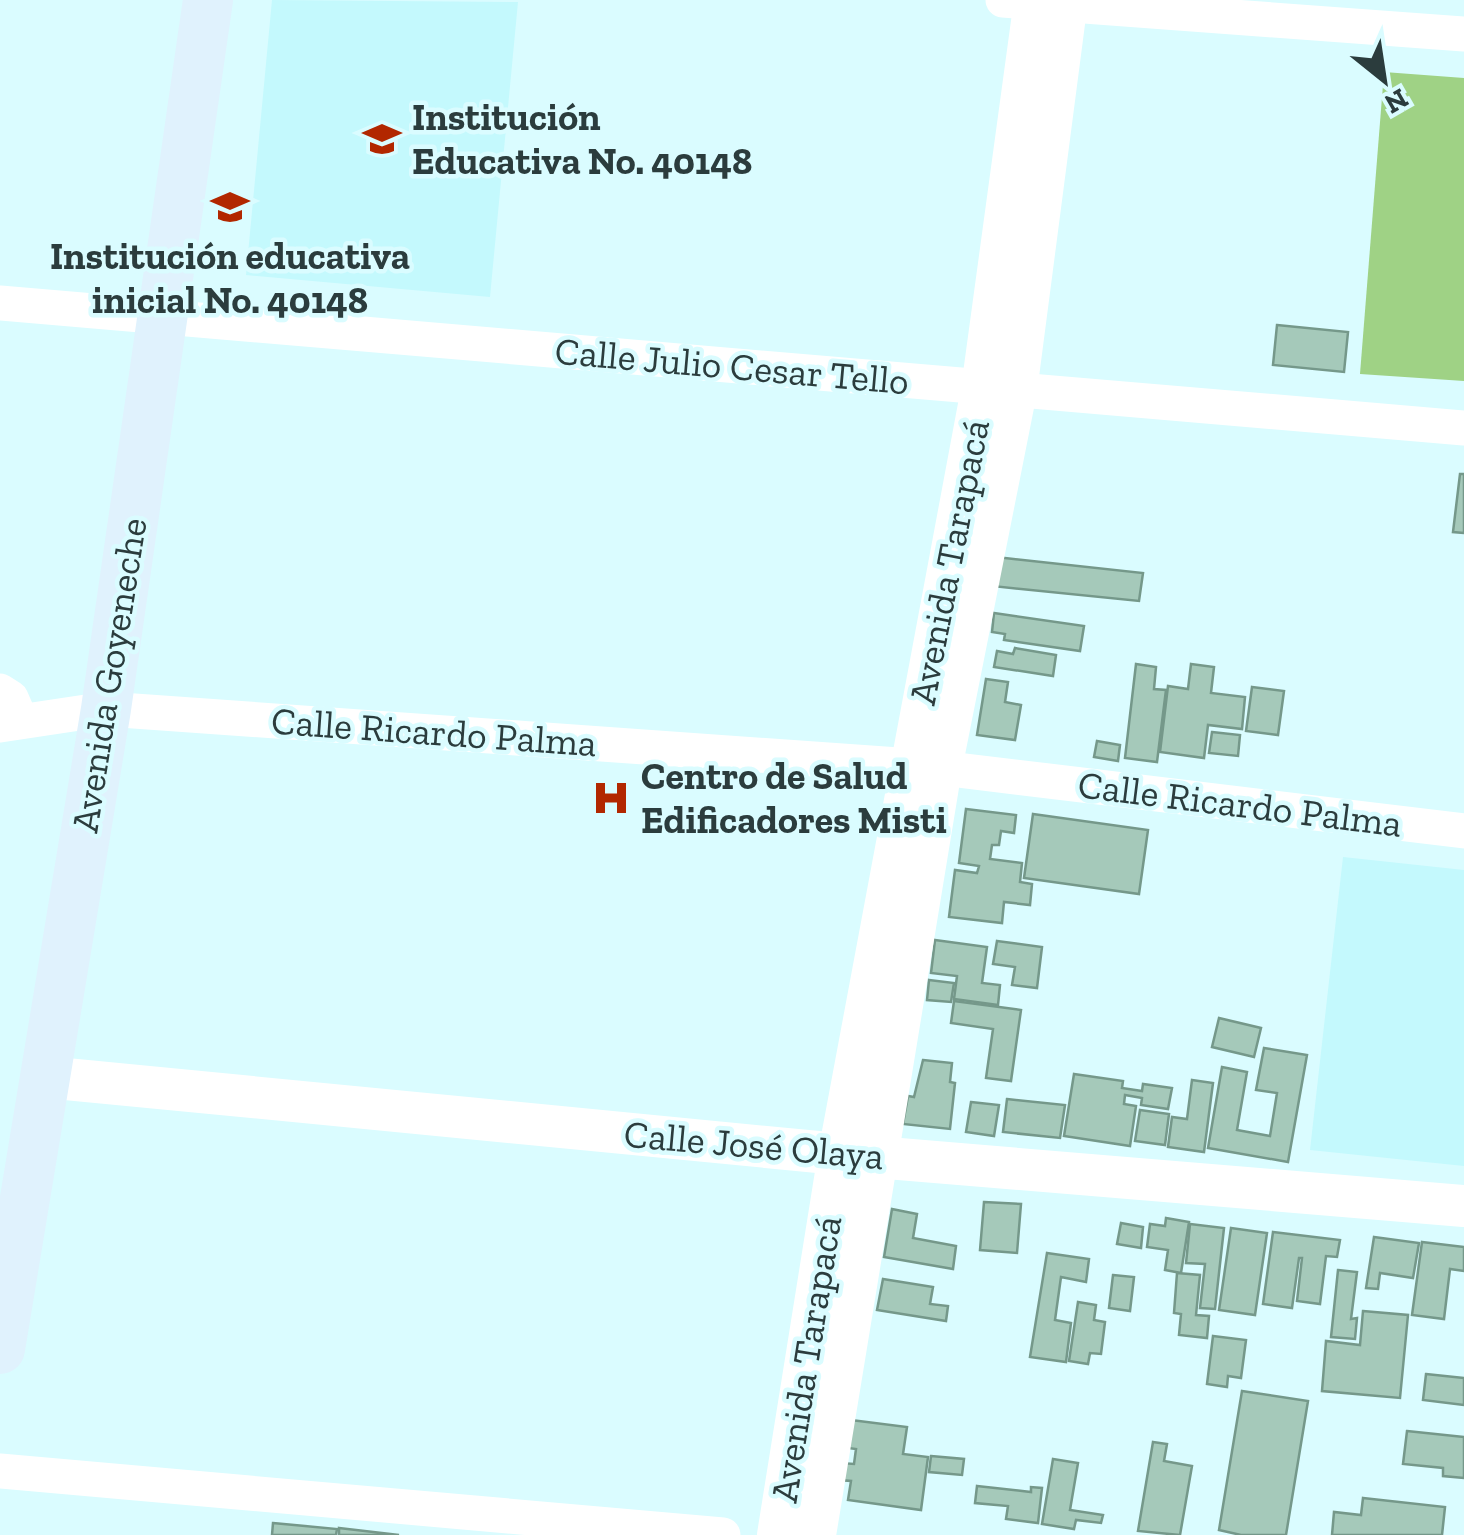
<svg xmlns="http://www.w3.org/2000/svg" width="1464" height="1535" viewBox="0 0 1464 1535" font-family="'Zilla Slab',serif">
<style>
.built{fill:#c4f9fd}
.green{fill:#9fd285}
.building{fill:#a5c9ba;stroke:#75988a;stroke-width:2.5}
.lines{fill:none;stroke-linecap:round;stroke-linejoin:round}
.minor{stroke:#fff;stroke-width:35}
.tertiary{stroke:#fff;stroke-width:42}
.secondary{stroke:#e0f2fd;stroke-width:50}
.labels{text-anchor:middle;dominant-baseline:central;stroke-width:9;stroke-linejoin:round;paint-order:stroke}
.poi-label{font-size:38px;font-weight:bold;fill:#2b3c3d;stroke:#dafcff;text-anchor:start}
.street-label{font-size:38px;fill:#2b3c3d;stroke:#dafcff}
</style>
<rect width="100%" height="100%" fill="#dafcff"/>
<g class="built">
<path d="M272,0L518,2L490,297L246,275Z"/>
<path d="M1343,857L1464,870V1166L1310,1150Z"/>
</g>
<path class="green" d="M1384,72L1464,78V381L1360,374Z"/>
<g class="building">
<path d="M1277,325L1348,332L1344,372L1273,365Z"/>
<path d="M1460,474H1464V533L1453,532Z"/>
<path d="M996,557L1143,573L1139,601L992,586Z"/>
<path d="M994,613L1084,626L1080,651L1004,640L1005,634L992,632Z"/>
<path d="M1015,648L1056,655L1053,676L994,667L997,651L1013,654Z"/>
<path d="M1136,664L1156,667L1154,689L1166,690L1157,762L1125,758Z"/>
<path d="M1191,664L1214,667L1211,693L1245,697L1242,729L1208,725L1204,758L1160,752L1168,686L1188,689Z"/>
<path d="M986,679L1008,682L1005,702L1021,705L1015,740L977,735Z"/>
<path d="M1252,687L1284,691L1278,735L1246,731Z"/>
<path d="M1212,732L1240,735L1238,756L1209,753Z"/>
<path d="M1097,741L1120,745L1118,761L1094,757Z"/>
<path d="M966,809L1016,815L1014,833L1001,831L999,845H992L990,859L1022,863L1020,882L1032,884L1030,905L1004,902L1002,923L949,917L955,870L977,873L979,866L959,863Z"/>
<path d="M1033,814L1148,830L1139,894L1024,878Z"/>
<path d="M935,940L987,947L982,983L1000,985L998,1005L954,999L957,976L931,973Z"/>
<path d="M997,941L1042,947L1037,988L1012,985L1015,967L993,964Z"/>
<path d="M929,980L954,983L951,1002L927,1000Z"/>
<path d="M954,1001L1021,1010L1011,1081L986,1078L993,1029L951,1023Z"/>
<path d="M1219,1018L1261,1028L1254,1057L1212,1047Z"/>
<path d="M1264,1048L1307,1055L1288,1162L1208,1148L1222,1067L1247,1072L1237,1130L1270,1136L1277,1093L1256,1090Z"/>
<path d="M923,1060L952,1063L950,1082L955,1083L950,1129L903,1124L908,1096L914,1097Z"/>
<path d="M1074,1074L1123,1081L1122,1088L1142,1091L1143,1084L1172,1088L1168,1109L1141,1105L1142,1098L1125,1095L1124,1104L1136,1106L1130,1146L1064,1136Z"/>
<path d="M1192,1080L1213,1083L1204,1152L1168,1147L1172,1117L1187,1119Z"/>
<path d="M1007,1099L1065,1105L1060,1138L1003,1132Z"/>
<path d="M971,1102L999,1105L994,1136L966,1132Z"/>
<path d="M1140,1110L1169,1114L1165,1145L1135,1141Z"/>
<path d="M984,1202L1021,1204L1017,1253L980,1250Z"/>
<path d="M892,1209L917,1214L913,1238L956,1246L953,1269L884,1257Z"/>
<path d="M1166,1218L1189,1222L1181,1273L1165,1270L1168,1250L1147,1247L1150,1224L1165,1226Z"/>
<path d="M1121,1223L1143,1227L1141,1248L1117,1244Z"/>
<path d="M1190,1224L1224,1228L1215,1309L1200,1308L1205,1264L1186,1263Z"/>
<path d="M1231,1228L1267,1233L1255,1315L1219,1310Z"/>
<path d="M1273,1232L1340,1240L1337,1257L1326,1256L1320,1304L1297,1301L1302,1258H1299L1292,1308L1263,1304Z"/>
<path d="M1374,1237L1419,1243L1413,1278L1380,1273L1378,1289L1366,1288Z"/>
<path d="M1422,1242L1464,1247V1271L1450,1269L1444,1319L1412,1315Z"/>
<path d="M1047,1253L1089,1259L1086,1282L1061,1277L1055,1320L1071,1323L1066,1362L1030,1357Z"/>
<path d="M1338,1270L1357,1272L1351,1319L1357,1318L1355,1339L1331,1337Z"/>
<path d="M1177,1273L1200,1275L1196,1315L1209,1316L1207,1338L1179,1335L1181,1314L1174,1313Z"/>
<path d="M1113,1275L1134,1277L1130,1311L1109,1308Z"/>
<path d="M883,1279L933,1287L930,1304L948,1306L946,1321L877,1310Z"/>
<path d="M1078,1302L1096,1305L1094,1320L1105,1322L1101,1354L1090,1353L1088,1364L1069,1361Z"/>
<path d="M1363,1311L1408,1315L1400,1398L1322,1391L1326,1341L1360,1345Z"/>
<path d="M1213,1336L1246,1340L1241,1378L1228,1376L1227,1387L1207,1384Z"/>
<path d="M1426,1374L1464,1378V1405L1423,1400Z"/>
<path d="M1242,1391L1308,1401L1286,1535H1241L1219,1530Z"/>
<path d="M851,1420L907,1427L903,1454L928,1457L921,1510L848,1500L851,1481L839,1480L841,1463L854,1464L856,1449L848,1448Z"/>
<path d="M1407,1431L1464,1437V1478L1443,1476V1468L1403,1464Z"/>
<path d="M1153,1442L1167,1444L1164,1461L1192,1466L1180,1535L1138,1531Z"/>
<path d="M931,1456L964,1459L962,1475L929,1472Z"/>
<path d="M1053,1459L1078,1463L1070,1510L1103,1515L1101,1523L1076,1520L1074,1529L1042,1524Z"/>
<path d="M977,1486L1031,1492V1487L1042,1488L1038,1523L1006,1519L1008,1506L975,1503Z"/>
<path d="M1363,1498L1445,1507L1442,1535H1332L1334,1512L1361,1515Z"/>
<path d="M273,1523L337,1529L336,1535H272Z"/>
<path d="M339,1528L399,1535H339Z"/>
</g>
<g class="lines">
<g class="minor">
<path d="M1003,0L1464,34"/>
<path d="M0,303L1464,428"/>
<path d="M0,691L11,698L21,721"/>
<path d="M0,725L106,709L941,768L1464,831"/>
<path d="M0,1471L723,1535"/>
</g>
<g class="tertiary">
<path d="M45,1077L839,1154L1464,1206"/>
<path d="M778,1535L839,1154L982,389L1035,0"/>
<path d="M815,1535L941,768L1016,391L1067,0"/>
</g>
<path class="secondary" d="M0,1349L106,709L208,0"/>
</g>
<defs>
<g id="school-bare" transform="scale(3)"><path d="M0-5L7-2L0 1L-7-2ZM-4 1L0 2.5L4 1V4Q0 6-4 4Z" fill="#b22700" stroke="#dafcff" stroke-width="2.5" paint-order="stroke"/></g>
<g id="hospital-bare" transform="scale(3)"><path d="M-5-5h3v3.5h4V-5h3V5h-3V1.5h-4V5h-3Z" fill="#b22700" stroke="#dafcff" stroke-width="2.5" paint-order="stroke"/></g>
</defs>
<g fill-rule="evenodd">
<use href="#school-bare" x="382" y="139"/>
<use href="#school-bare" x="230" y="207"/>
<use href="#hospital-bare" x="611" y="798"/>
</g>
<g class="labels">
<g class="poi-label">
<text x="412" y="117">Institución<tspan x="412" dy="44">Educativa No. 40148</tspan></text>
<text x="230" y="256" text-anchor="middle">Institución educativa<tspan x="230" dy="44">inicial No. 40148</tspan></text>
<text x="641" y="776">Centro de Salud<tspan x="641" dy="44">Edificadores Misti</tspan></text>
</g>
<g class="street-label">
<text transform="translate(732 366) rotate(5)">Calle Julio Cesar Tello</text>
<text transform="translate(949 562) rotate(-79)">Avenida Tarapacá</text>
<text transform="translate(109 675) rotate(-81)">Avenida Goyeneche</text>
<text transform="translate(434 732) rotate(4)">Calle Ricardo Palma</text>
<text transform="translate(1240 804) rotate(7)">Calle Ricardo Palma</text>
<text transform="translate(754 1145) rotate(5)">Calle José Olaya</text>
<text transform="translate(806 1359) rotate(-81)">Avenida Tarapacá</text>
</g>
</g>
<g transform="translate(1384 80) rotate(150)" stroke="#dafcff" stroke-width="8" paint-order="stroke">
<path d="M0-8L18 38L0 25L-18 38Z" fill="#2b3c3d"/>
<text y="-15" font-size="28" font-weight="bold" text-anchor="middle" fill="#2b3c3d">N</text>
</g>
</svg>
